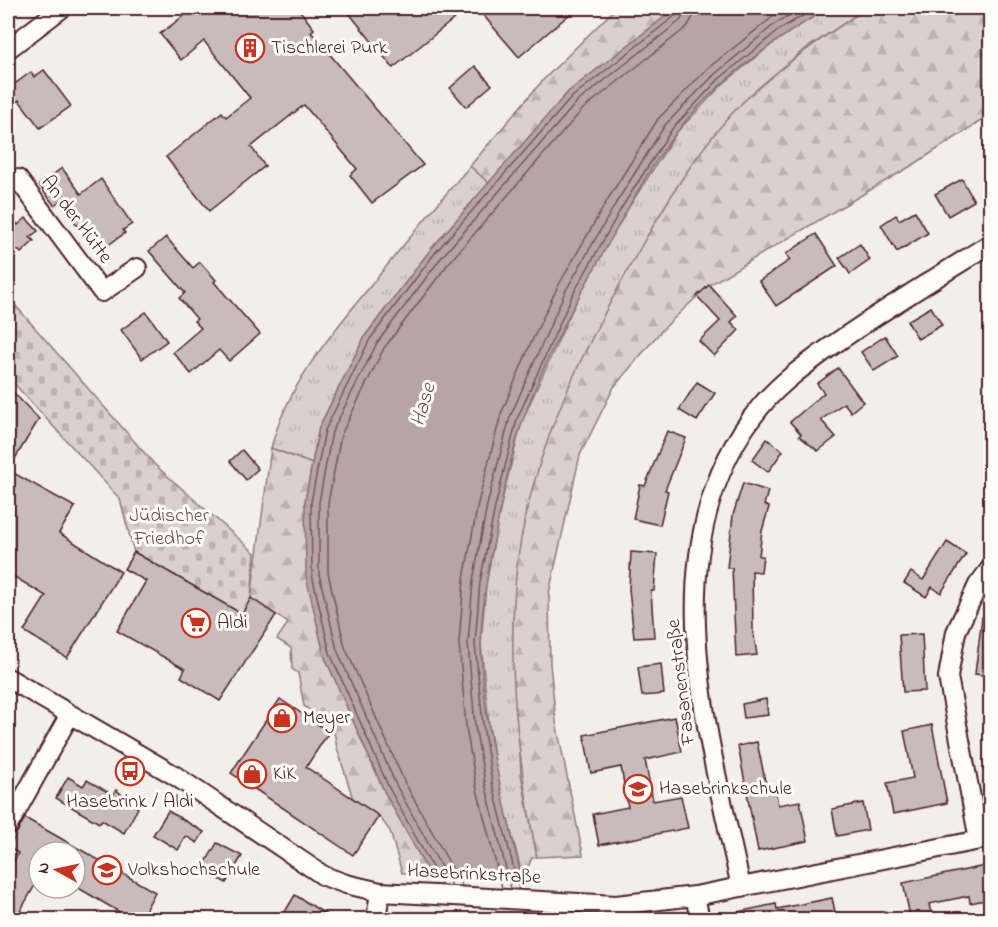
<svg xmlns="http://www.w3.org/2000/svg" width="998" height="927" viewBox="0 0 998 927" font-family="'Indie Flower',sans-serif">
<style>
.grass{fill:url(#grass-tufts);stroke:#92787d;stroke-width:1.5}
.forest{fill:url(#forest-firs);stroke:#92787d;stroke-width:1.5}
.cemetery{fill:url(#cemetery-stones);stroke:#92787d;stroke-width:1.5}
.water{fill:#b7a5a6;stroke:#8b6f75;stroke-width:1.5}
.pier{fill:#f2efeb}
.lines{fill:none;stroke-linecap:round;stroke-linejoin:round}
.shore{stroke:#76555c;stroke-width:1.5}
.building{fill:#c8bbbb;stroke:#4a1f2b;stroke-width:1.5}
.minor-casing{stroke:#4a1f2b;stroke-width:22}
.minor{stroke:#fdfcf7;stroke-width:18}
.labels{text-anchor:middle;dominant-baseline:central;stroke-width:6;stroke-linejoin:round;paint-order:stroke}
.poi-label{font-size:20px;fill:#4a1f2b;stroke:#fdfcf7;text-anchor:start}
.street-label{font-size:20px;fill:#4a1f2b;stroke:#fdfcf7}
.park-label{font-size:20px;fill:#6e4b54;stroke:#fdfcf7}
.water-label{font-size:21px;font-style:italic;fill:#704e56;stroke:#fdfcf7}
</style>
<defs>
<pattern id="grass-tufts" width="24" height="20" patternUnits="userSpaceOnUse" patternTransform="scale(1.5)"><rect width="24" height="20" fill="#d9d0cf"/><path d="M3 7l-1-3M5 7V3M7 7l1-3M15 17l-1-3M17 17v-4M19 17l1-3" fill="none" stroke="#bcb2b2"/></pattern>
<pattern id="forest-firs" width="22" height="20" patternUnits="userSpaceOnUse" patternTransform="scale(1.5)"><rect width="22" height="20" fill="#d9d0cf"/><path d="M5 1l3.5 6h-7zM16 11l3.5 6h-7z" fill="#bcb2b2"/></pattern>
<pattern id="cemetery-stones" width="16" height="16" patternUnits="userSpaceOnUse" patternTransform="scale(1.5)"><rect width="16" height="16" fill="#d9d0cf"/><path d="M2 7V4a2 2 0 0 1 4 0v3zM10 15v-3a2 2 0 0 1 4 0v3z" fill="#bcb2b2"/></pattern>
</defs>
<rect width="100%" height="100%" fill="#f2efeb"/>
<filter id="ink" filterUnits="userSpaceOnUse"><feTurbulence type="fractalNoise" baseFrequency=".0167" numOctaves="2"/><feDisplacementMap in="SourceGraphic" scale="12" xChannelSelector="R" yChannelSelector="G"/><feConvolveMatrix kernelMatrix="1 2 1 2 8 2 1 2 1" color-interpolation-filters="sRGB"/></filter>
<g filter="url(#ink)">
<g class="grass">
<path d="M828,8H867L801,52L742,103L526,509L513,620L521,774L537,857L532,858L523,878L498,781L489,725L481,644L486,584L500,508L522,421L577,299L627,210L677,132L723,84L784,34Z"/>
<path d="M470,166L489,183L431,249L365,336L319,427L312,464L271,448C287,386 328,338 368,289C401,248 435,206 470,166Z"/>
</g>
<g class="forest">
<path d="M616,8H676L568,92L489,183L470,166L543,80Z"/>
<path d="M867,8H990V115L916,163L709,285L661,331L614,387L580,455L549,593L550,664L556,722L583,855L537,857C518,762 506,663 517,566C531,450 585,345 642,245C671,195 701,144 743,102C781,66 823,37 867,8Z"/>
<path d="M271,448L312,464L305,501L324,655L384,791L429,872L402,873L390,831L379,816L353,799L337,748L333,726L304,706L298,673L292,669L291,648L277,639L288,623L251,598Z"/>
</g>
<path class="cemetery" d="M8,297L155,465L255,553L251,598L242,614L134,552L120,499L8,377Z"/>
<path class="water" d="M676,8H828C773,41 716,81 676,133C651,165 631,203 611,239C578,297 545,357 523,420C509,459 502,501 494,541C487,575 481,610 481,644C482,738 513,828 530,919H454L384,791L324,655L306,576L305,501L319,427L365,336L431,249L568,92Z"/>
<path class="pier" d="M427,875L526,880L533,920L449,915Z"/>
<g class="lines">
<g class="shore">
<path d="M442,885L389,788L330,653L312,575L311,502L325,430L370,339L435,253L572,97L676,15L678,8"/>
<path d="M451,885L396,785L337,650L319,574V502L332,432L377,343L441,258L577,102L681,20L686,8"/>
<path d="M462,886L404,781L345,647L328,573V503L341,435L384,348L448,264L583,109L687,27L693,17L695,8"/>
<path d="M502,888L476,785L466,727L459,643L464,579L478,503L501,414L530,345L557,288L608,199L658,119L708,68L784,8"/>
<path d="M511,889L485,783L475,726L468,644L473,581L487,505L510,417L565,292L616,203L665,125L715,74L776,23L802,8"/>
<path d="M519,889L492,782L483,725L475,644L480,582L495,507L517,419L572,296L622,207L672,129L719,79L780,29L816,8"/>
</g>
</g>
<g class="building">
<path d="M194,8H298L314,29L311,32L423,165L372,203L350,175L357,169L304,105L251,147L265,166L209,211L166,157L222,112L226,117L250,98L204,41L181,60L160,34Z"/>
<path d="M345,8H445L454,19L393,68Z"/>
<path d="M492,8H577L519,57L483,15Z"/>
<path d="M475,66L492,85L466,107L450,88Z"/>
<path d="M44,70L71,106L40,128L19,100L8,109V89L31,72L34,77Z"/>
<path d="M62,168L81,194L101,179L132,224L123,230L125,233L97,253L60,201L54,205L39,185Z"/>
<path d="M962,179L974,201L948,216L935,194Z"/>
<path d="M915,211L928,233L897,252L881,225L896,215L899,220Z"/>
<path d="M26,218L38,231L30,237L34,241L21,253L18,250L14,253L8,246V228L15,221L18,225Z"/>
<path d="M816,234L837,266L776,306L759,281L790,260L786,254Z"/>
<path d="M166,237L193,268L200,262L216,280L214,282L260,334L229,361L219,350L191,374L173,352L201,328L194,321L197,319L179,298L185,293L149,251Z"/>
<path d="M860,244L870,260L850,274L839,258Z"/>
<path d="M709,285L737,316L731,322L739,330L714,356L699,341L720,321L697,296Z"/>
<path d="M931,307L942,325L918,339L907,321Z"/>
<path d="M146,312L167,341L142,359L121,330Z"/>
<path d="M885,336L898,356L874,371L861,352Z"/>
<path d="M838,368L863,402L851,412L844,403L821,420L836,437L818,451L799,436L801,434L790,422L824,393L817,384Z"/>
<path d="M697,382L715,393L697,421L679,410Z"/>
<path d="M8,387L39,419L8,470L75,507L59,533L121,572L67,658L24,631L46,596L8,573Z"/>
<path d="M667,431L686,438L665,490L668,491L660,525L633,519L640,485L645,486Z"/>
<path d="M767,439L783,451L768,472L752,460Z"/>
<path d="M242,450L258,469L246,480L230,461Z"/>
<path d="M743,483L768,491L764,505L769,507L762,531L759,556H763L761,572L752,571L753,629L757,655L736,657L732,568H727L733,515Z"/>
<path d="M947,542L966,554L941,593L932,587L926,597L904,583L911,572L923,580Z"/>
<path d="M134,552L242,614L251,598L276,615L220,701L181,677L185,669L117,631L146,581L124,569Z"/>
<path d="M631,552L657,554L654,591H651L654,637L634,638L629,589Z"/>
<path d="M982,617L990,618V676L975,674Z"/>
<path d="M922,634L925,691L903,692L899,635Z"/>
<path d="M661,664L664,694L642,696L638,667Z"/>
<path d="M280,699L329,732L306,767L379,816L353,855L231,773Z"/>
<path d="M766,699L768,715L744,718L742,704Z"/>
<path d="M675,717L682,752L645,760L653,801L681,796L688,828L599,845L593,814L628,807L621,767L591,773L584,735Z"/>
<path d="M932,725L947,803L893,814L887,783L913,778L904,731Z"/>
<path d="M757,742L767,789L775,788L778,805L800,801L808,841L758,851L738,746Z"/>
<path d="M68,777L83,786L87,780L113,795L116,790L138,808L124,833L102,820L99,823L56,798Z"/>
<path d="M863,803L868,830L837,836L832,809Z"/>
<path d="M168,811L204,832L197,843L186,836L178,850L153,835Z"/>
<path d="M25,818L155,892L140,920H133L75,886V852H39V878L15,920H8V872L18,853L9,847Z"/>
<path d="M217,843L242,856L226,883L202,869Z"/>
<path d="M990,865V899L970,903L969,896L929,904L931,913L910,916L903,883Z"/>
<path d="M295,895L335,920H280Z"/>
<path d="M832,898L837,920H732V913L776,904L777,909Z"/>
</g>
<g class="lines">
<g class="minor-casing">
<g id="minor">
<path d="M8,49L62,8"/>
<path d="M8,186L18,179L102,292L137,268"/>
<path d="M8,678L174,775L324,876L346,884L380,892L616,905L695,896L990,838"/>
<path d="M8,826L69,716"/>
<path d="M979,840L948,677L956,632L978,585L990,569"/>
<path d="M741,887C708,733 649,542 761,406C781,382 808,363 833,345C884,309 937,277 990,244"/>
<path d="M695,896L700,920"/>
<path d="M376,920L380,892"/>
</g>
</g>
<use href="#minor" class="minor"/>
</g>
</g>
<defs>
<g id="building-ring" transform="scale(1.5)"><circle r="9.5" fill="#fdfcf7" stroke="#c8321e" stroke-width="1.5"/><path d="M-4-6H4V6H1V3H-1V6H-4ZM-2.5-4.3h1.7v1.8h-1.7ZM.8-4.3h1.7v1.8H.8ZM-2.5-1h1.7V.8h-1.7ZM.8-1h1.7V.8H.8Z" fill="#c8321e"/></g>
<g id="supermarket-ring" transform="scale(1.5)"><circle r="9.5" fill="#fdfcf7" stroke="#c8321e" stroke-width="1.5"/><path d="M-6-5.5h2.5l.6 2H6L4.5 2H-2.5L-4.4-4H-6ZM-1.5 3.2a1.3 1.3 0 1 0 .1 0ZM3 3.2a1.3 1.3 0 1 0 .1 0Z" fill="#c8321e"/></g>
<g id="shop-ring" transform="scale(1.5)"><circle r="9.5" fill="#fdfcf7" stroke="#c8321e" stroke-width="1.5"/><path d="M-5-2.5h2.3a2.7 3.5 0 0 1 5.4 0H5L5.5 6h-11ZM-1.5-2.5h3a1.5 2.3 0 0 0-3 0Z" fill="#c8321e"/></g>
<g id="bus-ring" transform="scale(1.5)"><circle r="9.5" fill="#fdfcf7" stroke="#c8321e" stroke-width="1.5"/><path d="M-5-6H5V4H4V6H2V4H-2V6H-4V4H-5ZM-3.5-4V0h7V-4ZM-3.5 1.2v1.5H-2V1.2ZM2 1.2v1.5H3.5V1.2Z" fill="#c8321e"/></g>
<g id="school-ring" transform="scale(1.5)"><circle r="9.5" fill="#fdfcf7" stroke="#c8321e" stroke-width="1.5"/><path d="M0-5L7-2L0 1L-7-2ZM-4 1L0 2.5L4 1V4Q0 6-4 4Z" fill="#c8321e"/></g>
<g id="university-ring" transform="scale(1.5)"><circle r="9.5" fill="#fdfcf7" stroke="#c8321e" stroke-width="1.5"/><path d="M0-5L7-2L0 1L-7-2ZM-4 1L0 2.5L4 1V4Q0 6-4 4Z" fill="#c8321e"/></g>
</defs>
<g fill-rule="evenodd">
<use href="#building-ring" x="250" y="48"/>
<use href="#supermarket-ring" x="196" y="623"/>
<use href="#shop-ring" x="282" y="718"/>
<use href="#bus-ring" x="130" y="771"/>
<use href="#shop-ring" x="252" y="774"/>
<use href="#school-ring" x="638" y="789"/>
<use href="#university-ring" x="107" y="870"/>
</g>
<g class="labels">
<g class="poi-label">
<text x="271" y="48">Tischlerei Purk</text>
<text x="217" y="623">Aldi</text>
<text x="303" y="718">Meyer</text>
<text x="273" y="774">KiK</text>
<text x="659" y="789">Hasebrinkschule</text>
<text x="130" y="802" text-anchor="middle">Hasebrink / Aldi</text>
<text x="128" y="870">Volkshochschule</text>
</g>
<g class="street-label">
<text transform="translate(76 220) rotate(53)">An der Hütte</text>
<text transform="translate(682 682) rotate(-97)">Fasanenstraße</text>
<text transform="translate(474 875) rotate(3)">Hasebrinkstraße</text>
</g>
<g class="park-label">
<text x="169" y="516">Jüdischer<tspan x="169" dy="23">Friedhof</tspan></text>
</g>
<g class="water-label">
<text transform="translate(424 405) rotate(-74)">Hase</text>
</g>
</g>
<rect width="998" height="927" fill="none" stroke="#fdfcf7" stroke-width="30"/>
<rect x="15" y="15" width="968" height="897" fill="none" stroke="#4a1f2b" stroke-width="2" filter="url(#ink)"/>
<g transform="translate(57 870) rotate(278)"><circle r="28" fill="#fdfcf7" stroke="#b5a4a5" stroke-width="1.5"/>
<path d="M0-4.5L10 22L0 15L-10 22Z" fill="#c8321e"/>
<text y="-9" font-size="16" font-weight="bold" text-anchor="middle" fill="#4a1f2b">N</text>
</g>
</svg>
